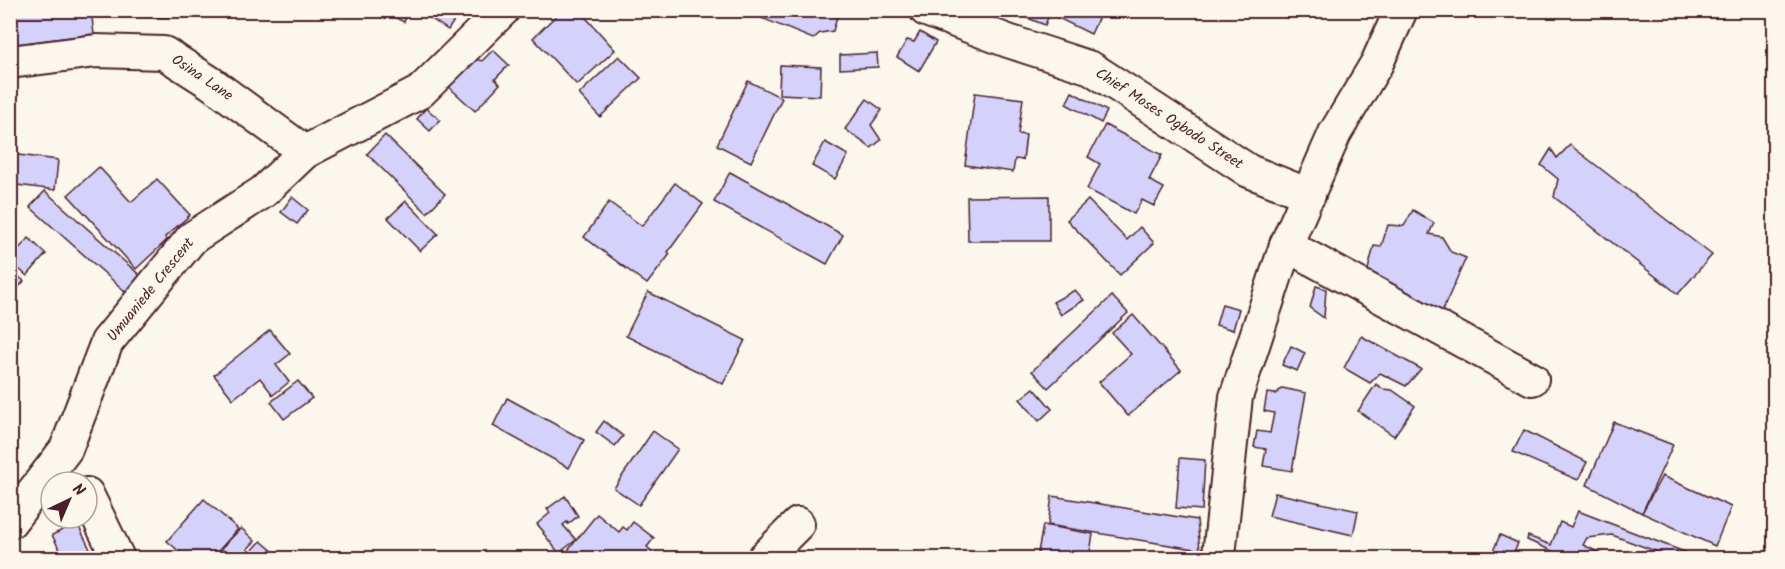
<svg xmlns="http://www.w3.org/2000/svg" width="1785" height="569" viewBox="0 0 1785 569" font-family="Kalam,sans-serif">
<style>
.building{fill:#d4d2fa;stroke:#4a1f2b;stroke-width:1.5}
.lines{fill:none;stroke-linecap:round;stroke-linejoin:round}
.minor-casing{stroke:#4a1f2b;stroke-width:36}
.minor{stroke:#fbf7ec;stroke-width:32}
.labels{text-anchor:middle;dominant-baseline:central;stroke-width:4.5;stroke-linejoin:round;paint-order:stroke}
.street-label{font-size:15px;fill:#4a1f2b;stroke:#fbf7ec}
</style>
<rect width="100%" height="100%" fill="#fbf7ec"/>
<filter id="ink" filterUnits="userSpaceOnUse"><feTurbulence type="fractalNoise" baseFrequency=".0167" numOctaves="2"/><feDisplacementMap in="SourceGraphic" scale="12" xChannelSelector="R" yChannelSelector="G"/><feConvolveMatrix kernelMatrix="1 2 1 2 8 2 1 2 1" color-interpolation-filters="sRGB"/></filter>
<g filter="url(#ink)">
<g class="building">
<path d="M10,10H91L94,34L10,45Z"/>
<rect x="136" y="10" width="32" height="7"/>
<path d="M385,10H409L404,22L384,12Z"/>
<path d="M418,10H461L448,30Z"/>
<path d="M562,10H579L615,50L577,85L533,38Z"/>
<path d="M742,10H829L838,13L833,31L820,33L813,39Z"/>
<path d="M1021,10H1051L1045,25L1020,15Z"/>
<path d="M1059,10H1102L1091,34L1056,17Z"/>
<path d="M920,32L936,42L919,71L897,57L907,40L914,42Z"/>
<path d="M493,50L509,65L495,79L500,84L475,111L449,87L476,59L482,61Z"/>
<path d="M877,53L878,67L840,69V55Z"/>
<path d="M619,56L641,78L600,117L579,94Z"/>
<path d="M780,65L821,67L820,96L779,94Z"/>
<path d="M748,81L782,98L751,162L717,145Z"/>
<path d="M1072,92L1107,111L1101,123L1066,104Z"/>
<path d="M975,93L1023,99L1018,134L1026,135L1023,160L1015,159L1013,172L965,165Z"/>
<path d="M867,99L882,110L871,125L881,140L871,148L845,129Z"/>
<path d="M426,108L440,120L430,131L417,119Z"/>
<path d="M1105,125L1162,155L1149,180L1164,188L1154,206L1142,200L1134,214L1087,189L1100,164L1088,157Z"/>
<path d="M385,135L445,194L427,213L367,154Z"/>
<path d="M825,142L848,155L835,179L812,166Z"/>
<path d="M1570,145L1712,255L1678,294L1554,197L1558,179L1541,165L1551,149L1557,158Z"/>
<path d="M10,154L58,160L55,190L10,184Z"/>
<path d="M99,167L131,202L157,179L190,215L165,237L167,240L136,269L68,195Z"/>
<path d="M730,172L843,235L827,264L714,202Z"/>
<path d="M675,183L703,204L668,252L670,254L647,284L584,237L609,202L642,226Z"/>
<path d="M45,191L143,278L128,294L30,207Z"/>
<path d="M1049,196V241H968L967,197Z"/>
<path d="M292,197L308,210L297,224L281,212Z"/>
<path d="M1088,200L1127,240L1140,227L1154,243L1120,275L1067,220Z"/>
<path d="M406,201L438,234L420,251L388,218Z"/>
<path d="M1413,210L1434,223L1429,234L1442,237L1451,252L1466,258L1440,316L1365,281L1374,246L1381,247L1388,225L1404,226Z"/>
<path d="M29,238L46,254L27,276L10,261V258Z"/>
<path d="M10,269L24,281L10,297Z"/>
<path d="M1316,286L1326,289L1324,318L1310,308Z"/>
<path d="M1075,290L1084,300L1061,315L1053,302Z"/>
<path d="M648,292L745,340L723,384L626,336Z"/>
<path d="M1112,296L1128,313L1048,388L1032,371Z"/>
<path d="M1222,304L1239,309L1233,330L1216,325Z"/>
<path d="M1133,315L1181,370L1128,416L1099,382L1131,354L1112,333Z"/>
<path d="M270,330L290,354L276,365L289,382L273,395L260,378L233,399L214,375Z"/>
<path d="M1361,336L1421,369L1406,386L1380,373L1370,383L1344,368Z"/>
<path d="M10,341L18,348L10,357Z"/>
<path d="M1291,346L1305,353L1297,371L1282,365Z"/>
<path d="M298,381L312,398L284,419L271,402Z"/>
<path d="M1376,384L1383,389L1392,390L1415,406L1394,436L1358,411Z"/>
<path d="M1034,388L1052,409L1039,421L1020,399Z"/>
<path d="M1282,388L1306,393L1292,471L1263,466L1266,449L1254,447L1257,431L1270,433L1274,413L1264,411L1267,393L1276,394Z"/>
<path d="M507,398L584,440L569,468L493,426Z"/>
<path d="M604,421L623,436L615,446L596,432Z"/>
<path d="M1614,422L1673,445L1642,513L1587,485Z"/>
<path d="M1524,430L1587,462L1578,480L1513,452Z"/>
<path d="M653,431L678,449L639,505L614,488Z"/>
<path d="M1180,458L1205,460L1202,510L1176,508Z"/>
<path d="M1662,476L1731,507L1715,546L1642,513Z"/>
<path d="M1275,493L1358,511L1353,535L1269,516Z"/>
<path d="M565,496L578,516L568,524L567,522L563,525L576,540L559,553L543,533L544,532L537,524L550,513L547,509Z"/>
<path d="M1052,496L1197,520L1200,550L1048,525Z"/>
<path d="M204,499L238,529L212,558H187L167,541Z"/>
<path d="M1578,511L1687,553L1685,558H1674L1612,535L1587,538L1583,545L1611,558H1568L1527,540L1528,536L1551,545L1560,522L1571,527Z"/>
<path d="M597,514L619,532L623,527L627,530L633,522L654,538L647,547L653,552L648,558H562Z"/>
<path d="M77,523L88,545L94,558H64L52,535Z"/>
<path d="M1043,525L1093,534L1089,558H1037Z"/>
<path d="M241,528L255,541L239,558H232L221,549Z"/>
<path d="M1500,535L1518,543L1514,553L1526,558H1490Z"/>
<path d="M261,541L281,558H245Z"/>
</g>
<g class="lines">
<g class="minor-casing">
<g id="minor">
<path d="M926,10L1008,41L1091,68L1249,171L1309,195"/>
<path d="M10,62L96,51L164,53L211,83L305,152"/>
<path d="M1286,245L1532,379"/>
<path d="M87,494L118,558"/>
<path d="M10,522L66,449L107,342L192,238L263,192L305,152L420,92L503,10"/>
<path d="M764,558L798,524"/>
<path d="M1220,558L1219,555L1236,397L1286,245L1335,133L1377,63L1401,10"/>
</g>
</g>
<use href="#minor" class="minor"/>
</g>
</g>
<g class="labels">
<g class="street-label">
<text transform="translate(202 78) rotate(34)">Osina Lane</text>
<text transform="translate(1169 119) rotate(33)">Chief Moses Ogbodo Street</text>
<text transform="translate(151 290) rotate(-51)">Umuaniede Crescent</text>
</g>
</g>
<rect width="1785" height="569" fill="none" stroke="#fbf7ec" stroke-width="36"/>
<rect x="18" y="18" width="1749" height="533" fill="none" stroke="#4a1f2b" stroke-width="2" filter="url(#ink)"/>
<g transform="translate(69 500) rotate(44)"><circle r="28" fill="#fbf7ec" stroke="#b4a19f" stroke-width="1.5"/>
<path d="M0-4.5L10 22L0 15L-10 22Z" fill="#4a1f2b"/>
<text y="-9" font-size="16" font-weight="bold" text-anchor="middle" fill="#4a1f2b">N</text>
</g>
</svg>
